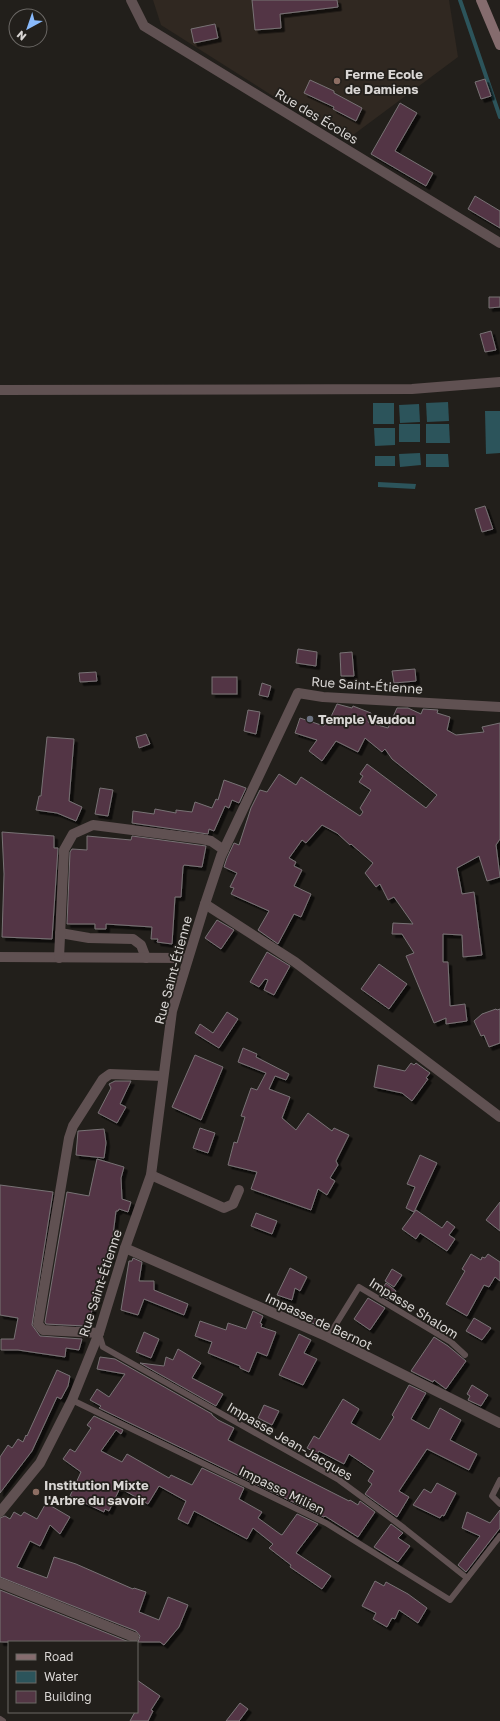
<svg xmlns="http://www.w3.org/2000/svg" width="500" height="1721" viewBox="0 0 500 1721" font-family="'Golos Text',sans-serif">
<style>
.built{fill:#302821}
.water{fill:#2c545b}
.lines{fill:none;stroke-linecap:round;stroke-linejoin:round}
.stream{stroke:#2c545b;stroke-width:4}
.building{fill:#533644;stroke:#787275;filter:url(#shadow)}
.lane{stroke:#605152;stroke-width:6}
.street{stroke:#605152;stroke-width:10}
.secondary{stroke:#856c6e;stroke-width:10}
.education-dot{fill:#8d6e63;stroke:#221f1b;stroke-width:1.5}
.worship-dot{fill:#6b7280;stroke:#221f1b;stroke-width:1.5}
.labels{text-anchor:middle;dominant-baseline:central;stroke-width:3.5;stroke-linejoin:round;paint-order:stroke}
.poi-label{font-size:13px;font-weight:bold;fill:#d9d6d4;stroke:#221f1b;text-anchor:start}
.street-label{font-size:13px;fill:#d9d6d4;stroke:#221f1b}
</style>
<defs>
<filter id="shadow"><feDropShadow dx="3.5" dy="3.5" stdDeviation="0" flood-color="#0009"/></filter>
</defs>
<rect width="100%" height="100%" fill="#221f1b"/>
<path class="built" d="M153,0H449L458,57L353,135L287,105L161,25Z"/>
<g class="water">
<path d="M448,402L449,421L427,422L426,403Z"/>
<rect x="373" y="403" width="21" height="21"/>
<path d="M419,404L420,422L400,423L399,405Z"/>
<path d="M485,411H500V453L486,454Z"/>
<rect x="399" y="424" width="21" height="18"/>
<path d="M426,424H449L450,443H426Z"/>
<path d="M374,428H395V445L375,446Z"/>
<path d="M420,453L421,465L400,467L399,454Z"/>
<path d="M426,454H448L449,467H426Z"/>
<rect x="375" y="456" width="20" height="10"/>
<path d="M378,482L416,484L415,489L378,487Z"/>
</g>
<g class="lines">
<path class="stream" d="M460,0L500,117"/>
</g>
<g class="building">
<path d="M252,0H337L338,7L280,14L281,28L255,30Z"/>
<path d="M215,24L218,38L194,43L191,29Z"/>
<path d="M485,79L491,96L481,99L475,82Z"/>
<path d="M310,80L334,91V93L362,108L356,121L333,109L334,107L304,93Z"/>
<path d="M400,103L417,113L395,151L433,173L426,186L371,154Z"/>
<path d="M475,196L500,211V228L468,209Z"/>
<path d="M489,297H500V307L489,308Z"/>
<path d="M491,331L496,350L485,352L480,334Z"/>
<path d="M485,506L493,529L482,532L475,509Z"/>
<path d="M298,649L317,652L316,666L296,663Z"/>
<path d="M352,652L354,676H341L340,653Z"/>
<path d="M415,669L416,681L394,683L392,671Z"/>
<path d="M96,672L97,681L80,682L79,673Z"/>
<rect x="212" y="677" width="25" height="17"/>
<path d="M262,683L271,686L268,697L259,695Z"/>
<path d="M337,704L352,708L353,706L371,713L368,722L388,728L397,708H408L421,714L423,709L438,710L437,713L450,717L447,730L456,735L484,732L482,727L500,723V839L496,845L500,877L487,881L479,856L457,868L462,894L474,892L482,955L463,957L462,935L443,934V962H448L450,1006L465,1004L467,1021L446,1024V1018L434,1023L406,956L414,953L402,934H392L393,923L413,924L394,897L388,900L380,884L376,887L365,873L373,863L351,844L350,845L337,833L322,825L306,843L302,840L289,858L296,862L294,866L302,870L294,886L311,894L301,917L294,914L278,944L258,930L269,911L231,894L234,888L230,887L237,873L224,867L227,858L234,843L239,845L251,808L260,790L267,792L279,774L296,785L301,777L360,816L363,812L360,808L371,790L359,782L363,776L360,774L367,764L426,808L437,795L392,759L385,749L382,752L365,738L358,752L336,741L322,761L309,751L317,740L295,733L300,718L324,726L325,722L328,723Z"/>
<path d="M248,710L260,712L256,734L244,731Z"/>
<path d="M146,734L150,744L139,748L136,737Z"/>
<path d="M47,737L74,739L69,801L82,807L76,821L57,813L36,810L39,796H41Z"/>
<path d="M224,780L246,788L239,803L232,800L229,808L225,806L214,831L209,829L208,834L132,823L133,811L154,814L155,809L176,813V810L192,812L195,802L212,808L216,799L218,800Z"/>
<path d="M100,788L113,790L108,816L95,814Z"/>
<path d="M2,832L54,836V848H58L52,939L2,937L4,874Z"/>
<path d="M87,836L131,840L132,836L206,846L202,867L184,865L183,867L181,897H175L172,944L157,942L158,939H151L152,927L106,924V929H95V924H67L70,852L72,849L87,850Z"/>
<path d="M217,920L234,930L221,949L205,938Z"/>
<path d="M267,952L290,966L274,995L264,990L268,980L265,979L259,987L250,982Z"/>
<path d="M379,964L407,984L389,1009L361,989Z"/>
<path d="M496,1009L497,1010L500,1009V1043L489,1047L484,1035L481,1036L474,1021L482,1014Z"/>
<path d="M227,1012L238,1019L219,1048L195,1033L200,1024L213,1033Z"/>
<path d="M243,1048L257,1054L256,1057L289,1074L286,1080L275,1076L269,1089L290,1097L282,1118L296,1130L308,1113L332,1131L334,1128L349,1135L336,1161L338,1165L330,1178L335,1181L327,1195L318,1189L311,1210L251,1189L257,1172L228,1165L234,1142L237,1143L245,1117L241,1116L251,1088L257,1090L266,1073L238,1062Z"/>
<path d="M195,1055L223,1067L201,1120L172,1107Z"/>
<path d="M411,1063L414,1065L416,1063L430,1073L426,1078L428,1079L412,1101L402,1093L374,1087L378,1065L405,1071Z"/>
<path d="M115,1081H131L120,1104L126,1107L117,1123L98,1113L111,1088L109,1084Z"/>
<path d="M200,1128L215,1133L208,1153L193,1148Z"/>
<path d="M104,1129L106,1143L104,1158L76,1155L78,1131Z"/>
<path d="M420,1155L437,1163L414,1212L406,1208L415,1187L407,1184Z"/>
<path d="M97,1159L124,1167L121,1178L122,1199L131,1202L128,1212L119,1209L118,1211H116L110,1259H107L104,1273L102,1272L97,1300H94L90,1320H87L85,1326L46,1324L45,1322L67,1192L89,1196Z"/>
<path d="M0,1185L53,1192L32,1325L40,1336L82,1339L79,1350L66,1348L65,1357L18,1350H1V1339H14L18,1318L0,1315Z"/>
<path d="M500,1202V1231L486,1220Z"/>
<path d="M416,1210L442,1228L447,1221L455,1227L449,1235L455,1239L447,1251L420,1233L416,1239L402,1229Z"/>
<path d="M256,1213L277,1221L272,1234L251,1226Z"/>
<path d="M471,1254L481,1260L482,1257L485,1258L488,1254L500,1262V1281L495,1277L489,1287L484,1285L467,1316L446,1304L465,1271L462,1269Z"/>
<path d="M133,1258L142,1262L139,1281H154V1290L188,1304L184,1315L144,1299L138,1315L121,1310L129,1261H132Z"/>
<path d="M290,1268L307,1277L300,1291L295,1288L292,1300L277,1295Z"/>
<path d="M392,1269L402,1275L394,1287L385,1281Z"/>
<path d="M386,1283L396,1291L390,1300L379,1294Z"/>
<path d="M368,1298L385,1308L370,1330L354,1319Z"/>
<path d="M253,1311L263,1316L260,1323L262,1324L261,1327L276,1332L267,1356L257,1352L249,1372L240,1368V1366L208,1353L212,1342L195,1336L200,1321L226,1330L228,1323L246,1329Z"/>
<path d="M311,1317L325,1323L323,1328L310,1322Z"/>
<path d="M474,1318L491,1328L482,1340L466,1331Z"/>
<path d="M144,1332L159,1339L151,1358L136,1352Z"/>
<path d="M299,1334L311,1340L304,1353L317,1359L303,1385L279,1375Z"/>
<path d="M434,1337L448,1346L466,1361L446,1389L434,1380L433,1382L411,1371Z"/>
<path d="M178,1349L201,1363L192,1378L223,1394L216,1406L140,1363L164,1366L166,1357L173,1360Z"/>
<path d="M100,1357L115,1359L212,1414V1415L218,1420L234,1428L228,1440L349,1501L350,1500L358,1505L360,1501L375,1512L358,1537L325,1516L324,1517L99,1408L101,1406L90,1400L97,1389L109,1397L125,1374L97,1369Z"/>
<path d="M57,1370L70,1376L68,1386L61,1399L57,1397L32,1451L0,1493V1457L8,1445L12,1448L18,1439L23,1442L26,1435L27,1436Z"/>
<path d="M409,1385L426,1393L411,1419L429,1429L440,1408L461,1420L450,1440L477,1454L469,1470L427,1449L399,1491L409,1497L397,1517L365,1494L372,1484L368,1481L374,1471L349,1454L344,1464L319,1451L317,1454L307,1448L314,1436L319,1439L343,1399L359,1409L351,1423L380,1440L394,1417L392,1415Z"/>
<path d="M472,1385L488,1395L481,1406L468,1400L470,1396L467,1394Z"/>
<path d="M264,1405L279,1411L272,1425L258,1418Z"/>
<path d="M94,1416L123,1430L121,1434L116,1430L101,1451L122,1462L127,1454L169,1478L171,1475L192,1485L202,1468L244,1488L239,1499L262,1512L258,1518L280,1534L282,1535L297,1514L318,1524L296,1553L331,1576L322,1589L290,1567L291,1565L269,1548L273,1544L253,1528L247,1539L194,1511L188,1524L178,1519L186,1501L159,1486L148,1504L120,1488L109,1511L105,1509L104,1512L70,1496L81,1472L63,1459L70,1449L75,1452L91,1428L87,1425Z"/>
<path d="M437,1483L456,1493L444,1516L442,1515L440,1518L413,1505L424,1489L431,1493Z"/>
<path d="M46,1503L70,1517L60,1534L50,1525L40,1546L30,1541L17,1567L47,1578L54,1557L76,1564L133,1589L134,1588L146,1592L139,1612L159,1620L168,1597L188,1605L179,1627L164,1645L160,1642H138L140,1636L136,1631L0,1577V1518L5,1516L10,1519L14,1512L21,1516L24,1512L37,1519Z"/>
<path d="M500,1510V1528L466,1572L458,1565L480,1536L462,1528L467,1512L490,1523Z"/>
<path d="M391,1524L403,1533L398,1538L410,1546L398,1562L374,1547Z"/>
<path d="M375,1581L384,1586L386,1582L408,1594L427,1608L418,1623L399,1610L395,1619L392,1618L387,1627L373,1619L376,1613L362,1606Z"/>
<path d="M0,1590L129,1642H0Z"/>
<path d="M137,1680L160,1696L151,1710L153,1711L148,1721H130L135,1712H137Z"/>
<path d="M240,1703L248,1709L239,1721H226Z"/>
</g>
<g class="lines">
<g class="lane">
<path d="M99,1334L103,1347L339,1480L404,1528L467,1578"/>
<path d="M328,1337L359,1287L451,1342L465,1355"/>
<path d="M72,1400L326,1523L450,1600L500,1536"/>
<path d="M500,1480L492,1496L500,1504"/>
<path d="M0,1719L3,1721"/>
</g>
<g class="street">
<path d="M131,0L144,26L500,243"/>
<path d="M0,390L412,389L500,382"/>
<path d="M205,904L295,962L500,1117"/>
<path d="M60,933L89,938L133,939L141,945L146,958"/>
<path d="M0,957L188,958"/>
<path d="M59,958L64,850L73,834L93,825L101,826L202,839L211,841L224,850"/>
<path d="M151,1175L224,1208L233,1204L239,1190"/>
<path d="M125,1248L328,1337L500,1423"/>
<path d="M99,1333L43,1330L38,1324L69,1138L73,1126L103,1079L110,1074L163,1076"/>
<path d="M0,1512L40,1463L72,1400L99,1333L125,1248L151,1175L172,1011L205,904L221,856L298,693L323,697L500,707"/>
<path d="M0,1583L134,1637"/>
</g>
<path class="secondary" d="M481,0L500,45"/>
</g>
<g class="education-dot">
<circle cx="337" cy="81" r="4"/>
<circle cx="36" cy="1492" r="4"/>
</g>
<circle class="worship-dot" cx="310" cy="719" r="4"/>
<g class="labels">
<g class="poi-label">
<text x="345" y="74">Ferme Ecole<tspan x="345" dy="15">de Damiens</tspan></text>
<text x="318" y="719">Temple Vaudou</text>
<text x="44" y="1485">Institution Mixte<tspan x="44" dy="15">l'Arbre du savoir</tspan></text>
</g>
<g class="street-label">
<text transform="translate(317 116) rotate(31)">Rue des Écoles</text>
<text transform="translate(367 685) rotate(4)">Rue Saint-Étienne</text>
<text transform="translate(173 970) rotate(-75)">Rue Saint-Étienne</text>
<text transform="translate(100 1283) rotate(-72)">Rue Saint-Étienne</text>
<text transform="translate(414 1308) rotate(32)">Impasse Shalom</text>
<text transform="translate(319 1321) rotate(25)">Impasse de Bernot</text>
<text transform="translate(290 1441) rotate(30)">Impasse Jean-Jacques</text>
<text transform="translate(282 1490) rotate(26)">Impasse Milien</text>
</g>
</g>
<rect x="8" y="1641" width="130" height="72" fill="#221f1b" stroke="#6b6865"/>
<rect x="16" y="1654" width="20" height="6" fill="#856c6e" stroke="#6b6865"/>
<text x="44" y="1661" font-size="12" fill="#d9d6d4">Road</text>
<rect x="16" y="1671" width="20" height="12" fill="#2c545b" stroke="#6b6865"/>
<text x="44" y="1681" font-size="12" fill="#d9d6d4">Water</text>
<rect x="16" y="1691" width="20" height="12" fill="#533644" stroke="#6b6865"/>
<text x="44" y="1701" font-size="12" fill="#d9d6d4">Building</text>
<g transform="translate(28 28) rotate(220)"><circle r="19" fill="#221f1b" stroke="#6b6865"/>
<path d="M0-3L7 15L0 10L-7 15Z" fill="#89bafc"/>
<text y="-6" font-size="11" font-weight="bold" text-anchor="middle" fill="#d9d6d4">N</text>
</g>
</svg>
